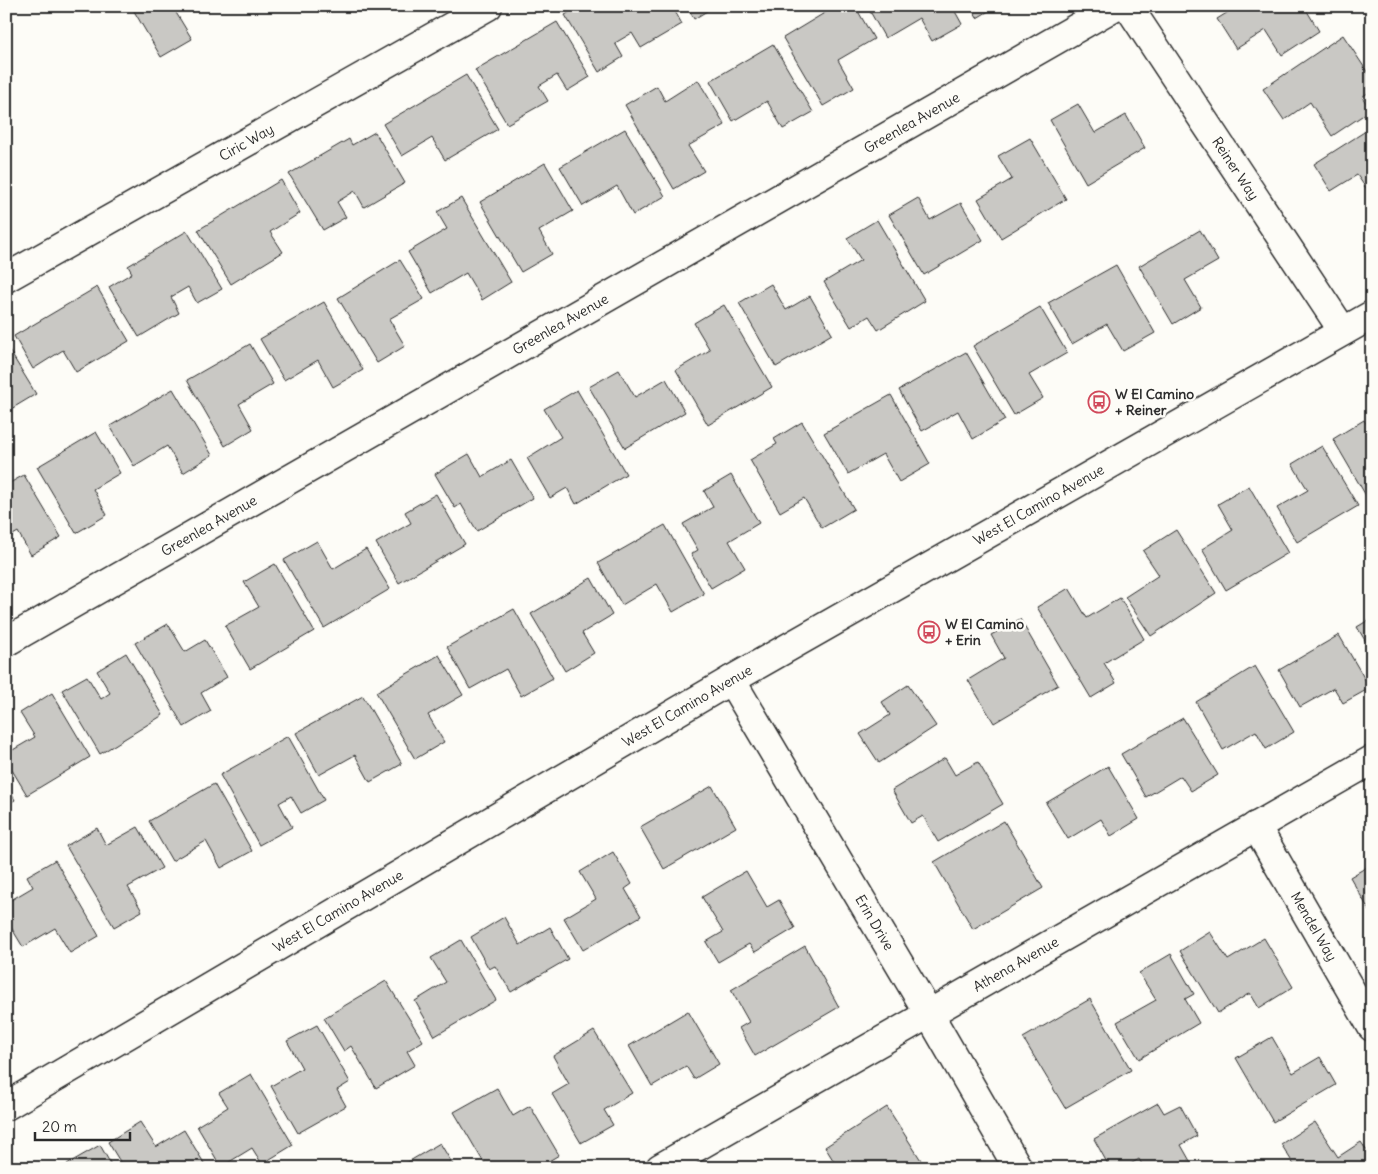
<svg xmlns="http://www.w3.org/2000/svg" width="1378" height="1174" viewBox="0 0 1378 1174" font-family="Delius,sans-serif">
<style>
.building{fill:#c9c8c4;stroke:#2b2b2b}
.lines{fill:none;stroke-linecap:round;stroke-linejoin:round}
.minor-casing{stroke:#2b2b2b;stroke-width:31}
.secondary-casing{stroke:#2b2b2b;stroke-width:31}
.minor{stroke:#fdfcf7;stroke-width:28}
.secondary{stroke:#fdfcf7;stroke-width:28}
.labels{text-anchor:middle;dominant-baseline:central;stroke-width:5;stroke-linejoin:round;paint-order:stroke}
.street-label{font-size:14px;fill:#2b2b2b;stroke:#fdfcf7}
.poi-label{font-size:14px;font-weight:bold;fill:#2b2b2b;stroke:#fdfcf7;text-anchor:start}
</style>
<rect width="100%" height="100%" fill="#fdfcf7"/>
<filter id="ink" filterUnits="userSpaceOnUse"><feTurbulence type="fractalNoise" baseFrequency=".02" numOctaves="2"/><feDisplacementMap in="SourceGraphic" scale="10" xChannelSelector="R" yChannelSelector="G"/><feConvolveMatrix kernelMatrix="1 2 1 2 8 2 1 2 1" color-interpolation-filters="sRGB"/></filter>
<g filter="url(#ink)">
<g class="building">
<path d="M131,6H172L192,39L161,57Z"/>
<path d="M579,6H672L682,24L641,48L632,33L615,43L623,57L599,72L565,15Z"/>
<path d="M687,6H715L694,19Z"/>
<path d="M836,6H855L874,39L838,60L854,88L823,106L783,38Z"/>
<path d="M867,6H952L962,24L932,41L919,18L885,38Z"/>
<path d="M970,6H997L977,18Z"/>
<path d="M1238,6H1304L1319,31L1282,55L1266,30L1236,49L1217,19Z"/>
<path d="M557,22L590,77L567,91L557,75L539,86L548,101L507,124L475,70Z"/>
<path d="M1343,35L1372,79V90L1362,97L1371,110L1332,136L1310,102L1284,120L1263,89Z"/>
<path d="M773,44L813,112L783,129L767,101L733,121L710,81Z"/>
<path d="M466,75L498,129L445,160L432,138L402,156L383,124Z"/>
<path d="M698,80L725,125L688,146L704,171L674,189L625,105L657,86L665,101Z"/>
<path d="M1078,104L1095,133L1126,115L1145,148L1086,183L1050,120Z"/>
<path d="M1372,127V197L1357,175L1331,191L1314,164Z"/>
<path d="M625,129L665,196L633,215L617,186L583,206L560,167Z"/>
<path d="M375,132L405,183L364,207L355,191L337,202L346,217L323,230L289,174L349,139L352,145Z"/>
<path d="M1030,138L1066,199L1001,238L978,199L1012,179L998,156Z"/>
<path d="M545,163L573,211L539,231L552,254L521,272L480,202Z"/>
<path d="M281,180L300,213L270,232L283,252L231,284L198,230Z"/>
<path d="M461,198L511,282L482,300L466,273L432,293L408,252L447,229L437,212Z"/>
<path d="M918,198L930,220L961,203L983,240L924,275L889,215Z"/>
<path d="M877,220L925,301L878,330L869,316L851,327L824,282L861,260L847,238Z"/>
<path d="M1200,230L1218,261L1185,280L1201,307L1173,324L1139,266Z"/>
<path d="M187,231L222,289L197,303L188,287L171,297L179,313L139,337L109,287L132,273L128,266Z"/>
<path d="M400,260L424,299L389,319L405,346L377,363L338,298Z"/>
<path d="M1116,265L1155,333L1123,351L1107,324L1072,344L1048,303Z"/>
<path d="M771,284L786,310L810,296L832,334L776,367L739,303Z"/>
<path d="M97,287L129,341L76,372L63,350L33,369L14,336Z"/>
<path d="M324,302L363,370L333,387L318,360L284,380L260,339Z"/>
<path d="M724,305L772,387L708,425L676,370L710,350L694,323Z"/>
<path d="M1040,307L1067,353L1029,375L1043,398L1014,415L973,346Z"/>
<path d="M250,344L273,384L239,404L253,429L225,446L187,380Z"/>
<path d="M6,345L36,394L6,412Z"/>
<path d="M966,352L1005,420L973,439L958,411L922,431L899,390Z"/>
<path d="M619,370L635,397L666,379L685,412L625,448L589,387Z"/>
<path d="M173,389L212,455L183,473L167,446L134,466L110,426Z"/>
<path d="M577,390L626,474L576,504L567,488L550,498L527,458L561,437L544,409Z"/>
<path d="M891,395L930,464L899,482L883,454L848,474L824,433Z"/>
<path d="M1364,420L1372,433V506L1333,439Z"/>
<path d="M802,422L854,509L822,528L804,498L780,512L750,460L777,444L774,439Z"/>
<path d="M96,432L120,473L93,489L107,515L76,533L37,467Z"/>
<path d="M1322,446L1358,506L1297,542L1277,508L1308,490L1292,464Z"/>
<path d="M469,454L482,477L511,460L533,498L477,531L461,504L455,508L435,474Z"/>
<path d="M24,475L61,537L31,555L18,532L6,539V485Z"/>
<path d="M731,475L759,523L729,541L745,568L711,588L691,554L698,550L683,524L713,507L704,491Z"/>
<path d="M1249,486L1288,553L1226,590L1202,549L1233,530L1218,504Z"/>
<path d="M436,494L465,544L399,583L376,543L411,523L405,512Z"/>
<path d="M665,525L704,594L673,612L657,584L622,605L598,563Z"/>
<path d="M1176,530L1216,593L1151,636L1125,597L1159,575L1143,551Z"/>
<path d="M317,541L333,569L366,549L390,589L324,628L284,560Z"/>
<path d="M275,564L314,631L250,669L225,626L259,607L244,582Z"/>
<path d="M591,578L612,615L582,633L594,653L565,671L531,614Z"/>
<path d="M1069,588L1087,618L1120,598L1144,639L1104,663L1116,683L1091,698L1037,607Z"/>
<path d="M514,609L553,678L521,696L506,669L470,689L447,647Z"/>
<path d="M1372,618V652L1357,627Z"/>
<path d="M1020,619L1058,685L994,723L968,680L1004,658L991,635Z"/>
<path d="M168,624L185,652L205,640L227,677L201,693L211,711L184,727L135,643Z"/>
<path d="M1339,635L1370,688L1343,703L1334,688L1300,707L1279,670Z"/>
<path d="M126,653L163,715L100,754L62,690L87,676L101,699L110,693L97,671Z"/>
<path d="M439,655L463,695L428,715L444,742L415,759L376,692Z"/>
<path d="M1255,666L1294,732L1266,749L1256,731L1223,750L1196,702Z"/>
<path d="M908,685L936,726L879,763L860,734L890,715L882,702Z"/>
<path d="M52,693L90,757L27,795L6,760V754L35,737L20,713Z"/>
<path d="M363,696L402,764L370,782L355,755L319,775L296,733Z"/>
<path d="M1183,718L1218,775L1191,791L1181,776L1146,797L1121,754Z"/>
<path d="M288,736L324,800L301,813L291,796L279,803L292,827L259,845L220,775Z"/>
<path d="M945,758L955,775L978,762L1003,804L938,842L923,816L911,823L892,790Z"/>
<path d="M1108,766L1139,819L1111,836L1101,819L1068,839L1046,803Z"/>
<path d="M214,784L252,851L221,868L206,841L172,861L149,821Z"/>
<path d="M6,785L15,800L6,805Z"/>
<path d="M712,786L736,827L664,869L640,827Z"/>
<path d="M1004,821L1043,888L973,929L934,862Z"/>
<path d="M138,827L162,868L128,887L142,911L114,927L66,846L97,828L106,845Z"/>
<path d="M613,852L632,884L625,889L641,916L583,950L564,918L596,899L580,872Z"/>
<path d="M55,860L99,936L70,953L55,928L23,947L6,919V903L33,887L27,876Z"/>
<path d="M1372,864V915L1350,877Z"/>
<path d="M746,871L767,907L779,900L795,928L755,952L749,944L718,962L706,942L723,932L702,897Z"/>
<path d="M504,917L520,945L550,927L568,959L511,992L495,966L489,969L471,937Z"/>
<path d="M1210,932L1228,960L1264,938L1293,987L1259,1008L1250,993L1218,1013L1180,951Z"/>
<path d="M461,940L496,1000L435,1036L415,1001L446,982L431,958Z"/>
<path d="M6,943L12,952L6,955Z"/>
<path d="M805,946L839,1007L755,1056L739,1028L749,1022L731,990Z"/>
<path d="M1171,954L1194,994L1185,999L1199,1023L1139,1059L1117,1022L1156,1000L1139,973Z"/>
<path d="M386,981L423,1041L407,1051L415,1065L376,1088L351,1046L344,1051L324,1018Z"/>
<path d="M1090,999L1131,1070L1065,1108L1023,1038Z"/>
<path d="M688,1011L719,1064L694,1079L686,1066L652,1086L629,1046Z"/>
<path d="M317,1025L350,1082L337,1090L346,1106L298,1133L271,1086L302,1068L287,1041Z"/>
<path d="M594,1031L632,1093L604,1110L613,1125L581,1143L552,1094L569,1084L553,1056Z"/>
<path d="M1272,1037L1293,1073L1320,1057L1336,1085L1273,1122L1236,1058Z"/>
<path d="M251,1074L293,1145L262,1164L252,1148L221,1167L197,1126L228,1107L219,1093Z"/>
<path d="M497,1088L513,1116L530,1106L559,1155L537,1168H523L519,1162L510,1168H487L454,1112Z"/>
<path d="M1158,1103L1164,1113L1180,1105L1197,1136L1181,1145L1194,1168H1144L1139,1159L1124,1168H1110L1094,1139Z"/>
<path d="M887,1107L926,1168H838L825,1147Z"/>
<path d="M140,1122L156,1147L184,1130L207,1168H124L108,1142Z"/>
<path d="M1315,1122L1338,1157L1361,1142L1372,1158V1168H1296L1281,1144Z"/>
<path d="M440,1143L455,1168H398Z"/>
<path d="M100,1145L113,1168H69L67,1164Z"/>
</g>
<g class="lines">
<g class="minor-casing">
<g id="minor">
<path id="s1" d="M1128,6L1343,331"/>
<path id="s2" d="M6,278L488,6"/>
<path id="s3" d="M6,642L1115,6"/>
<path id="s4" d="M731,680L929,1014L1018,1168"/>
<path id="s5" d="M1256,826L1372,1027"/>
<path id="s6" d="M660,1168L1372,760"/>
</g>
</g>
<g class="secondary-casing">
<g id="secondary">
<path id="s7" d="M6,1106L731,680L1372,315"/>
</g>
</g>
<use href="#minor" class="minor"/>
<use href="#secondary" class="secondary"/>
</g>
</g>
<defs>
<g id="bus-ring" transform="scale(1.125)"><circle r="9.5" fill="#fdfcf7" stroke="#d1495b" stroke-width="1.5"/><path d="M-5-6H5V4H4V6H2V4H-2V6H-4V4H-5ZM-3.5-4V0h7V-4ZM-3.5 1.2v1.5H-2V1.2ZM2 1.2v1.5H3.5V1.2Z" fill="#d1495b"/></g>
</defs>
<g fill-rule="evenodd">
<use href="#bus-ring" x="1099" y="402"/>
<use href="#bus-ring" x="929" y="632"/>
</g>
<g class="labels">
<g class="street-label">
<text stroke="none"><textPath href="#s3" startOffset="1044">Greenlea Avenue</textPath></text>
<text stroke="none"><textPath href="#s2" startOffset="276">Ciric Way</textPath></text>
<text stroke="none"><textPath href="#s1" startOffset="195">Reiner Way</textPath></text>
<text stroke="none"><textPath href="#s3" startOffset="639">Greenlea Avenue</textPath></text>
<text stroke="none"><textPath href="#s7" startOffset="1195">West El Camino Avenue</textPath></text>
<text stroke="none"><textPath href="#s3" startOffset="234">Greenlea Avenue</textPath></text>
<text stroke="none"><textPath href="#s7" startOffset="790">West El Camino Avenue</textPath></text>
<text stroke="none"><textPath href="#s7" startOffset="385">West El Camino Avenue</textPath></text>
<text stroke="none"><textPath href="#s4" startOffset="282">Erin Drive</textPath></text>
<text stroke="none"><textPath href="#s5" startOffset="116">Mendel Way</textPath></text>
<text stroke="none"><textPath href="#s6" startOffset="410">Athena Avenue</textPath></text>
</g>
<g class="poi-label">
<text x="1115" y="394">W El Camino<tspan x="1115" dy="16">+ Reiner</tspan></text>
<text x="945" y="624">W El Camino<tspan x="945" dy="16">+ Erin</tspan></text>
</g>
</g>
<rect width="1378" height="1174" fill="none" stroke="#fdfcf7" stroke-width="25"/>
<rect x="12" y="12" width="1353" height="1149" fill="none" stroke="#2b2b2b" stroke-width="2" filter="url(#ink)"/>
<path d="M35 1132v8h95v-8" fill="none" stroke="#2b2b2b" stroke-width="2.5"/>
<text x="42" y="1132" font-size="15" fill="#2b2b2b" stroke="#fdfcf7" stroke-width="4" paint-order="stroke">20 m</text>
</svg>
